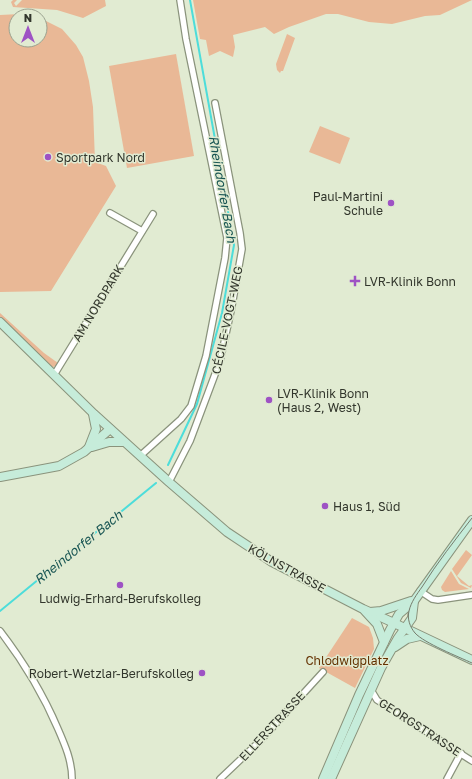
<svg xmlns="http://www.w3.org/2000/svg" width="472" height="779" viewBox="0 0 472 779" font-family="'Golos Text',sans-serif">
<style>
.green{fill:#e9b896}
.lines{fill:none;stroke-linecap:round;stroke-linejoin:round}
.stream{stroke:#4dddda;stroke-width:2}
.street-casing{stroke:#8a937c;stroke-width:8}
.secondary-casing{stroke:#8a937c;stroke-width:10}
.street{stroke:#fff;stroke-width:5.5}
.secondary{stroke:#c6ecda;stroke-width:8}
.tram{stroke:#767c6c;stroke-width:1}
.poi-dot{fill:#9e52c4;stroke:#e1ebd2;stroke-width:1.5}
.labels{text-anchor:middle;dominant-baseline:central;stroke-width:3;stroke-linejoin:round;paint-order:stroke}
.poi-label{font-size:12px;fill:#32362c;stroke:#e1ebd2;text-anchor:start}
.street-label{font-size:12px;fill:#32362c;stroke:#e1ebd2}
.park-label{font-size:12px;fill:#643202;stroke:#e1ebd2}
.water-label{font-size:13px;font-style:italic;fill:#185553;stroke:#e1ebd2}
</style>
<rect width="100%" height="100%" fill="#e1ebd2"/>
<g class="green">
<path d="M13,0H17L14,3L16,6L22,0H105L106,6L83,18L57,10L13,7L11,2Z"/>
<path d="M193,0H472L440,15L425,16L392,24L369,22L338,14H326L289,27L274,34L265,27L233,35L235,47L233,57L220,51L209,56L206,40L200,39Z"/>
<path d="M20,14L31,16H16V40H40V18L62,29L76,45L83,57L89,81L93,107L95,162L106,166L116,186L51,291L0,292V15Z"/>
<path d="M287,34L295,38L283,71H281L280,73L277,70L276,64Z"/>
<path d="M176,54L194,156L127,168L109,66Z"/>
<path d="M320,126L350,138L340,164L309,152Z"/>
<path d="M0,313L44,353L58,363L56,366L53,367L49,365L0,318Z"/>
<path d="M466,550L472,555L457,576L469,586L472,585L471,588L461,583L452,569Z"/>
<path d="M451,571L459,584L469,589L445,592L442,590L441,587Z"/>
<path d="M352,618L369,627L373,638L374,649L355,688L319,668Z"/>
</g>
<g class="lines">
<g class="stream">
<path d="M168,465L197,404L222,313L234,245L190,0"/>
<path d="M0,611L156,483"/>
</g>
<g class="street-casing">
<g id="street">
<path d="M110,213L142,231"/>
<path d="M54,375L153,214"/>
<path d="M140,456L181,419L191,406L206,356L225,258L227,238L186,39L180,0"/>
<path d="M169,482L190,441L220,361L231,311L242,249L240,233L215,103"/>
<path d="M420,591L432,599L438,600L472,595"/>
<path d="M0,631C23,661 43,694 58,729C65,745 72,761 72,779"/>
<path d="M371,690L377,700L472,761"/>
<path d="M220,779L260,741L323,672"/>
<path d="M447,779L461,753"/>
</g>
</g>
<g class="secondary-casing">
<g id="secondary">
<path d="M0,322L94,414L169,482L227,532L272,562L363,609L394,623L472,660"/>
<path d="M89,447L96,429L93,414"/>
<path d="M92,447L109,442H124"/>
<path d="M0,477L59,466L84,452L110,429"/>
<path d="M365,611L377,624L384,642"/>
<path d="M370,612L381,611L411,601"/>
<path d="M395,647L407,639L420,636"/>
<path d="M323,779L359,695L390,630L399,614L414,601L472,520"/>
<path d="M331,779L381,668L398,638L412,618L414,601"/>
</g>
</g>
<use href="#street" class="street"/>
<use href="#secondary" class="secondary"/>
<path class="tram" d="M472,518C455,540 437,563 422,587C417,594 411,602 409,611C407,619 410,627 415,633C424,643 459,657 472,663"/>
</g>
<g class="poi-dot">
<circle cx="48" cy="157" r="4"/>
<circle cx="391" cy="203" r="4"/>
<path d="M353 275h4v4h4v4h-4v4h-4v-4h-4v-4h4z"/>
<circle cx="269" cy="400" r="4"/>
<circle cx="325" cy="506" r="4"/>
<circle cx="120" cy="585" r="4"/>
<circle cx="202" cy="673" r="4"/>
</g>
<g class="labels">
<g class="poi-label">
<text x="56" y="157">Sportpark Nord</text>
<text x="383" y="196" text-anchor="end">Paul-Martini<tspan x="383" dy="14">Schule</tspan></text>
<text x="364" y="281">LVR-Klinik Bonn</text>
<text x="277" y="393">LVR-Klinik Bonn<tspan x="277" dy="14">(Haus 2, West)</tspan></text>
<text x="333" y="506">Haus 1, Süd</text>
<text x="120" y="598" text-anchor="middle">Ludwig-Erhard-Berufskolleg</text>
<text x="194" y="673" text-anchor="end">Robert-Wetzlar-Berufskolleg</text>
</g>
<g class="street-label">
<text transform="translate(98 303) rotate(-59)">AM NORDPARK</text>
<text transform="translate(227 320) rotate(-78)">CÉCILE-VOGT-WEG</text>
<text transform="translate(287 568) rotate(29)">KÖLNSTRASSE</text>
<text transform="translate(272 726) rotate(-47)">ELLERSTRASSE</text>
<text transform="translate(420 727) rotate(33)">GEORGSTRASSE</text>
</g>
<g class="park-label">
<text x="347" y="660">Chlodwigplatz</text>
</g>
<g class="water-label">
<text transform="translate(223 189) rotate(80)">Rheindorfer Bach</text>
<text transform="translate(78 547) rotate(-39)">Rheindorfer Bach</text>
</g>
</g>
<g transform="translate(28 28)"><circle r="19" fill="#e1ebd2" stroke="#9ba390"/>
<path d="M0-3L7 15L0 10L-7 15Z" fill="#9e52c4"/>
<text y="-6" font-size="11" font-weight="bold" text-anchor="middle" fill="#32362c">N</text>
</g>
</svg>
